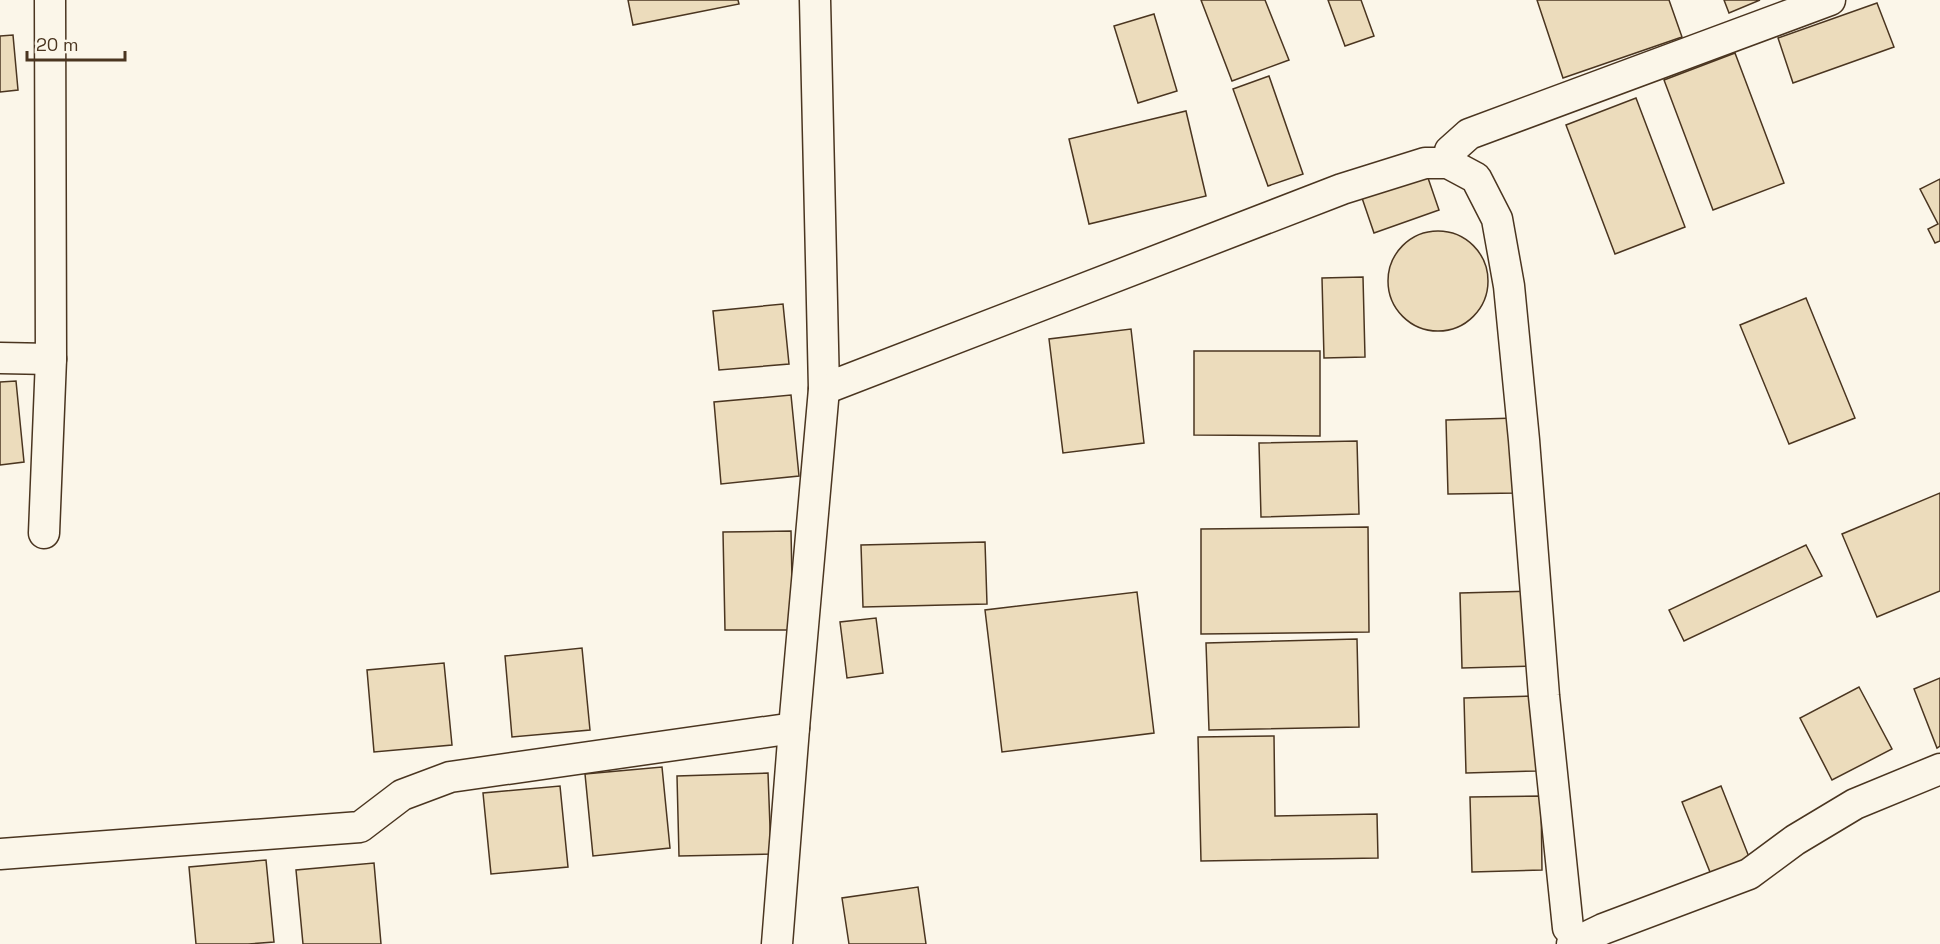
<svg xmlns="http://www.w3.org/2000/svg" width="1940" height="944" viewBox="0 0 1940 944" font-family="'Space Grotesk',sans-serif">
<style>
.building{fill:#ecdcbc;stroke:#4a3520;stroke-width:1.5}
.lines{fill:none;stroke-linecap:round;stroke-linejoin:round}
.street-casing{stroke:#4a3520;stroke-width:33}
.street{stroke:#fbf6e9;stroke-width:30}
</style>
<rect width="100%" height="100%" fill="#fbf6e9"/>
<g class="building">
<path d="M628,0H738L739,4L633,25Z"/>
<path d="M1201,0H1265L1289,60L1232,81Z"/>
<path d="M1328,0H1361L1374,36L1345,46Z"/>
<path d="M1537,0H1669L1682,37L1563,78Z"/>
<path d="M1724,0H1760L1729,13Z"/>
<path d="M1877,3L1894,47L1793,83L1778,38Z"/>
<path d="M1154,14L1177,91L1138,103L1114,26Z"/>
<path d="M13,35L18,90L0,92V36Z"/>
<path d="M1735,53L1784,183L1713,210L1664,80Z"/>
<path d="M1269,76L1303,174L1268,186L1233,89Z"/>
<path d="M1636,98L1685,227L1615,254L1566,125Z"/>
<path d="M1186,111L1206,196L1089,224L1069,139Z"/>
<path d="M1427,175L1439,210L1374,233L1362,198Z"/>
<path d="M1940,179V241L1935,243L1928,229L1938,224L1920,189Z"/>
<circle cx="1438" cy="281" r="50"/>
<path d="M1363,277L1365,357L1324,358L1322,278Z"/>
<path d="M1806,298L1855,418L1789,444L1740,325Z"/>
<path d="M783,304L789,364L719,370L713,311Z"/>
<path d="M1131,329L1144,443L1063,453L1049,339Z"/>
<path d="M1194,351H1320V436L1194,435Z"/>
<path d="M16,381L24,462L0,465V382Z"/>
<path d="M791,395L799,476L721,484L714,402Z"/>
<path d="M1516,418L1518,493L1448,494L1446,420Z"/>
<path d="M1357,441L1359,514L1261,517L1259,443Z"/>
<path d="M1940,493V591L1877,617L1842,534Z"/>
<path d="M1368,527L1369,632L1201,634V529Z"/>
<path d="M791,531L793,630H725L723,532Z"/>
<path d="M985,542L987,604L863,607L861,545Z"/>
<path d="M1806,545L1822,576L1684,641L1669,610Z"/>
<path d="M1531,591L1532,666L1462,668L1460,593Z"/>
<path d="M1137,592L1154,733L1002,752L985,610Z"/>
<path d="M876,618L883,673L847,678L840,622Z"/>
<path d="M1357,639L1359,727L1209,730L1206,643Z"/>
<path d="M582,648L590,730L512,737L505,656Z"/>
<path d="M444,663L452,745L374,752L367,670Z"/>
<path d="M1940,678V746L1937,748L1914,689Z"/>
<path d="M1859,687L1892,749L1832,780L1800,718Z"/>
<path d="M1535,696L1537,771L1466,773L1464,698Z"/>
<path d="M1274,736L1275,816L1377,814L1378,858L1201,861L1198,737Z"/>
<path d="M662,767L670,848L593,856L585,774Z"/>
<path d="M768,773L771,854L679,856L677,776Z"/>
<path d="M560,786L568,867L491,874L483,793Z"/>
<path d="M1721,786L1751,862L1712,877L1682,802Z"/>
<path d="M1541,796L1542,870L1472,872L1470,797Z"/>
<path d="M266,860L274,942L248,944H196L189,867Z"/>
<path d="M374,863L381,944H303L296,870Z"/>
<path d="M918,887L926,944H849L842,898Z"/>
</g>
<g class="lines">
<g class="street-casing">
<g id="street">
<path d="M815,0L824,389L1342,189L1425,163H1448L1476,178L1497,219L1509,286L1524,440L1544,696L1568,928"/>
<path d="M1448,163L1450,151L1469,134L1830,0"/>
<path d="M0,358L51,359"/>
<path d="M44,533L51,359L50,0"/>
<path d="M0,854L360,827L402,795L450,777L794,728"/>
<path d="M777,944L794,728L824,389"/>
<path d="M1572,944L1603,929L1749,874L1795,840L1855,804L1940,769"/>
</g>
</g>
<use href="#street" class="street"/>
</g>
<path d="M27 51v9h98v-9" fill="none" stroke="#4a3520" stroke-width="3"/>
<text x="36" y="51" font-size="18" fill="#4a3520" stroke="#fbf6e9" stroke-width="4.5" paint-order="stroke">20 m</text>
</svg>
